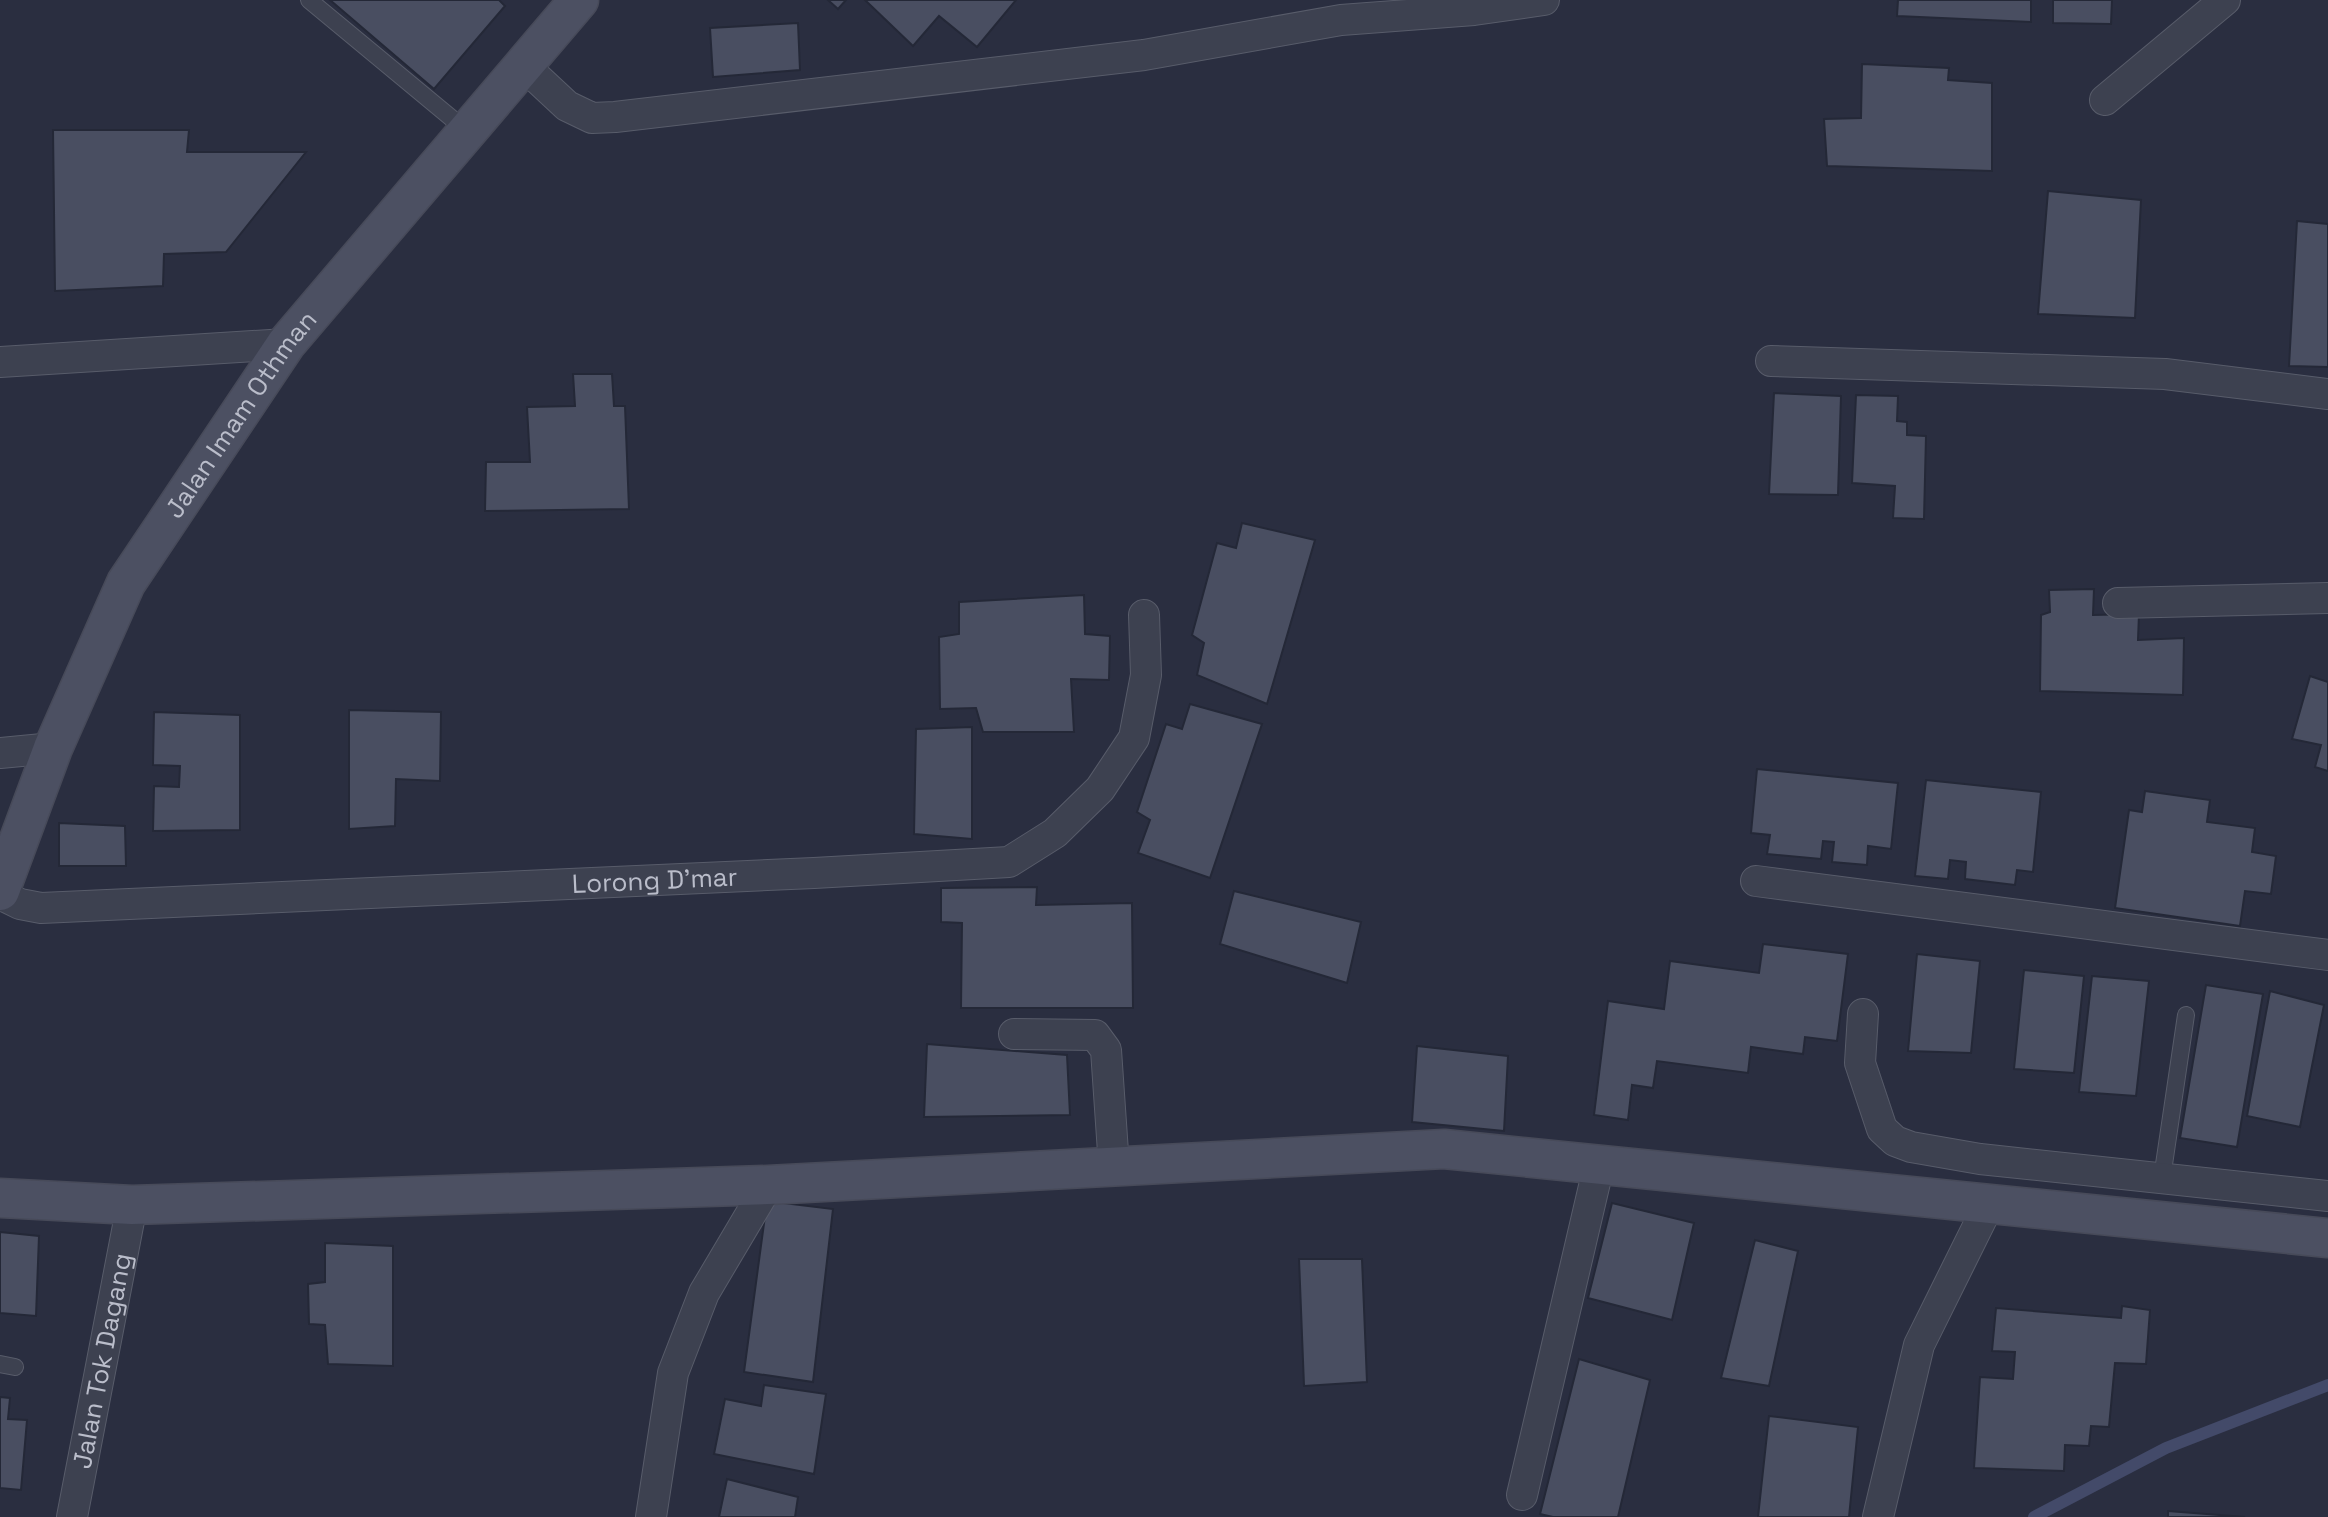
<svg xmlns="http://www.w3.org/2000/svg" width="2328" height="1517" viewBox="0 0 2328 1517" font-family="'Space Grotesk',sans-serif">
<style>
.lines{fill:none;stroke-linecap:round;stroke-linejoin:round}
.stream{stroke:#434a69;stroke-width:12}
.building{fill:#494e61;stroke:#242837;stroke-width:2}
.lane-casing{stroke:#585c6a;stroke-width:18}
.street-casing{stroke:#585c6a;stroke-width:32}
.secondary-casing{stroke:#474a59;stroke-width:41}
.lane{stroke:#3d4150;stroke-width:16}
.street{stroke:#3d4150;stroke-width:30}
.secondary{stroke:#4c5062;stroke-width:38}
.labels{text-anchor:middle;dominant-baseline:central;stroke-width:7;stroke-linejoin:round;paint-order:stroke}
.street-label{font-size:26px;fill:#babdca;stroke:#222635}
</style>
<rect width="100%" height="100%" fill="#2a2e40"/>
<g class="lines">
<path class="stream" d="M2034,1517L2166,1448L2328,1385"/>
</g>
<g class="building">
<path d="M330,0H499L505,6L434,89Z"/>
<path d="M828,0H846L838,9Z"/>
<path d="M865,0H1016L977,47L939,16L913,46Z"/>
<path d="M1898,0H2031V22L1897,16Z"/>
<path d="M2053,0H2112L2111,24L2053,23Z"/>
<path d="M798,23L800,70L713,77L710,28Z"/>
<path d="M1862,64L1949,68L1948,80L1992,83V171L1827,166L1824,119L1861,118Z"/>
<path d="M53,130H189L187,152H306L226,252L164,254L163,286L55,291Z"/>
<path d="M2048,191L2141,200L2135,318L2038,314Z"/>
<path d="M2297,221L2328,224V367L2289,366Z"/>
<path d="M573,374H612L614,406H625L629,509L485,511L486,462H530L527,407L575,406Z"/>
<path d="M1774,393L1841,396L1838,495L1769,494Z"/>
<path d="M1856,395L1898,396L1897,421L1907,422V435L1926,436L1924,519L1893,518L1895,486L1852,483Z"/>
<path d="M1242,523L1315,540L1267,704L1197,675L1204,643L1192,635L1217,543L1236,548Z"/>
<path d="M2094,589L2093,615L2139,614L2138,640L2184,638L2183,695L2040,691L2041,615L2050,612L2049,590Z"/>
<path d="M1084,595L1085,634L1110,636L1109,680L1071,679L1074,732H983L976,708L940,709L939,637L959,634V602Z"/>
<path d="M2310,676L2328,682V771L2315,767L2321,745L2292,739Z"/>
<path d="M1190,704L1262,724L1210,878L1138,853L1150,820L1137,812L1166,724L1182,729Z"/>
<path d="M349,710L441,712L440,781L396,779L395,826L349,829Z"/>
<path d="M154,712L240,715V830L153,831L154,786L179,787L180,766L153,765Z"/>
<path d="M972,727V839L914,834L916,729Z"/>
<path d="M1757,769L1898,783L1891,849L1868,846L1867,865L1832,862L1834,842L1823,841L1821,859L1767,854L1770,835L1751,833Z"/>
<path d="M1926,780L2041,792L2033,872L2017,870L2015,885L1965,879L1966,862L1950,860L1948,879L1915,876Z"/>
<path d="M2145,791L2210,800L2207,822L2255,828L2252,852L2276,856L2271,894L2245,891L2240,926L2115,908L2129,810L2142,812Z"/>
<path d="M59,823L125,826L126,866H59Z"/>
<path d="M1037,887L1036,905L1132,903L1133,1008H961L962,923L941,922V888Z"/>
<path d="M1234,891L1361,922L1347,983L1220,944Z"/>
<path d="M1763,944L1848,954L1837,1041L1805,1037L1803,1054L1751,1047L1748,1073L1657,1061L1653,1088L1632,1085L1628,1120L1594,1115L1608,1001L1664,1009L1670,961L1759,973Z"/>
<path d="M1917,954L1980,961L1971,1053L1908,1051Z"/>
<path d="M2024,970L2084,976L2074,1073L2014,1069Z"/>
<path d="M2092,976L2149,981L2136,1096L2079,1092Z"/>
<path d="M2206,985L2263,994L2237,1147L2180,1138Z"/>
<path d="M2270,991L2324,1005L2300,1127L2247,1116Z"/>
<path d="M927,1044L1067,1055L1070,1115L924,1117Z"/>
<path d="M1417,1046L1508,1056L1504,1131L1412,1122Z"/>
<path d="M767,1201L833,1209L813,1382L744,1372Z"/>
<path d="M1612,1203L1694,1223L1672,1320L1588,1298Z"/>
<path d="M0,1232L39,1236L36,1316L0,1313Z"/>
<path d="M1755,1240L1798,1251L1769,1386L1721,1378Z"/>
<path d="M325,1243L393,1246V1366L328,1364L325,1325L309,1324L308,1284L325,1282Z"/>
<path d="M1299,1259H1362L1367,1382L1304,1386Z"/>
<path d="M2122,1306L2150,1310L2146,1364L2115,1363L2109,1427L2091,1426L2089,1446L2065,1445L2064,1471L1974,1468L1980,1377L2013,1379L2015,1352L1992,1351L1996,1308L2121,1318Z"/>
<path d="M1579,1359L1650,1380L1618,1517H1553L1540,1514Z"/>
<path d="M764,1385L826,1394L814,1474L714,1454L725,1399L761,1406Z"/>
<path d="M0,1397L10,1398L8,1419L27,1420L21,1490L0,1488Z"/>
<path d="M1769,1416L1858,1427L1849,1517H1758Z"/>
<path d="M727,1479L798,1497L795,1517H719Z"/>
<path d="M2168,1511L2245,1517H2168Z"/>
</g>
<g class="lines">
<g class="lane-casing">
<g id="lane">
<path d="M309,0L467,131"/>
<path d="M2162,1178L2186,1015"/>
<path d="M0,1364L15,1367"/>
</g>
</g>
<g class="street-casing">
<g id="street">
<path d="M523,65L567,106L592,118L615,117L1144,55L1341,20L1474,10L1544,0"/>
<path d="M2105,100L2225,0"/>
<path d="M1771,361L2165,374L2328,394"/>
<path d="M0,362L286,344"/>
<path d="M2118,603L2328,598"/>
<path d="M0,753L53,748"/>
<path d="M1756,881L2328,955"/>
<path id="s1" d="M0,894L20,904L41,908L814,873L1009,862L1055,833L1100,789L1134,738L1146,675L1144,615"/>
<path d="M1863,1014L1860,1063L1882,1129L1895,1141L1911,1147L1980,1159L2328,1196"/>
<path d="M1014,1034L1095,1035L1106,1050L1114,1167"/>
<path d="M1522,1495L1599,1165"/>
<path id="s2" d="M72,1517L132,1205"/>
<path d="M651,1517L673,1373L704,1293L768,1185"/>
<path d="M1878,1517L1919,1345L1989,1204"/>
</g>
</g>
<g class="secondary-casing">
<g id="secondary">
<path id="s3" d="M0,891L53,748L126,583L286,344L579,0"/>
<path d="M0,1198L132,1205L768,1185L1444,1149L2328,1238"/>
</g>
</g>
<use href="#lane" class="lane"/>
<use href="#street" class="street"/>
<use href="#secondary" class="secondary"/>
</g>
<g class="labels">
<g class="street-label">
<text stroke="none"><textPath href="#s3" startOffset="537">Jalan Imam Othman</textPath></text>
<text stroke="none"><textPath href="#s1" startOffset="658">Lorong D'mar</textPath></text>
<text stroke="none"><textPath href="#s2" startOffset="159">Jalan Tok Dagang</textPath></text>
</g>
</g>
</svg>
